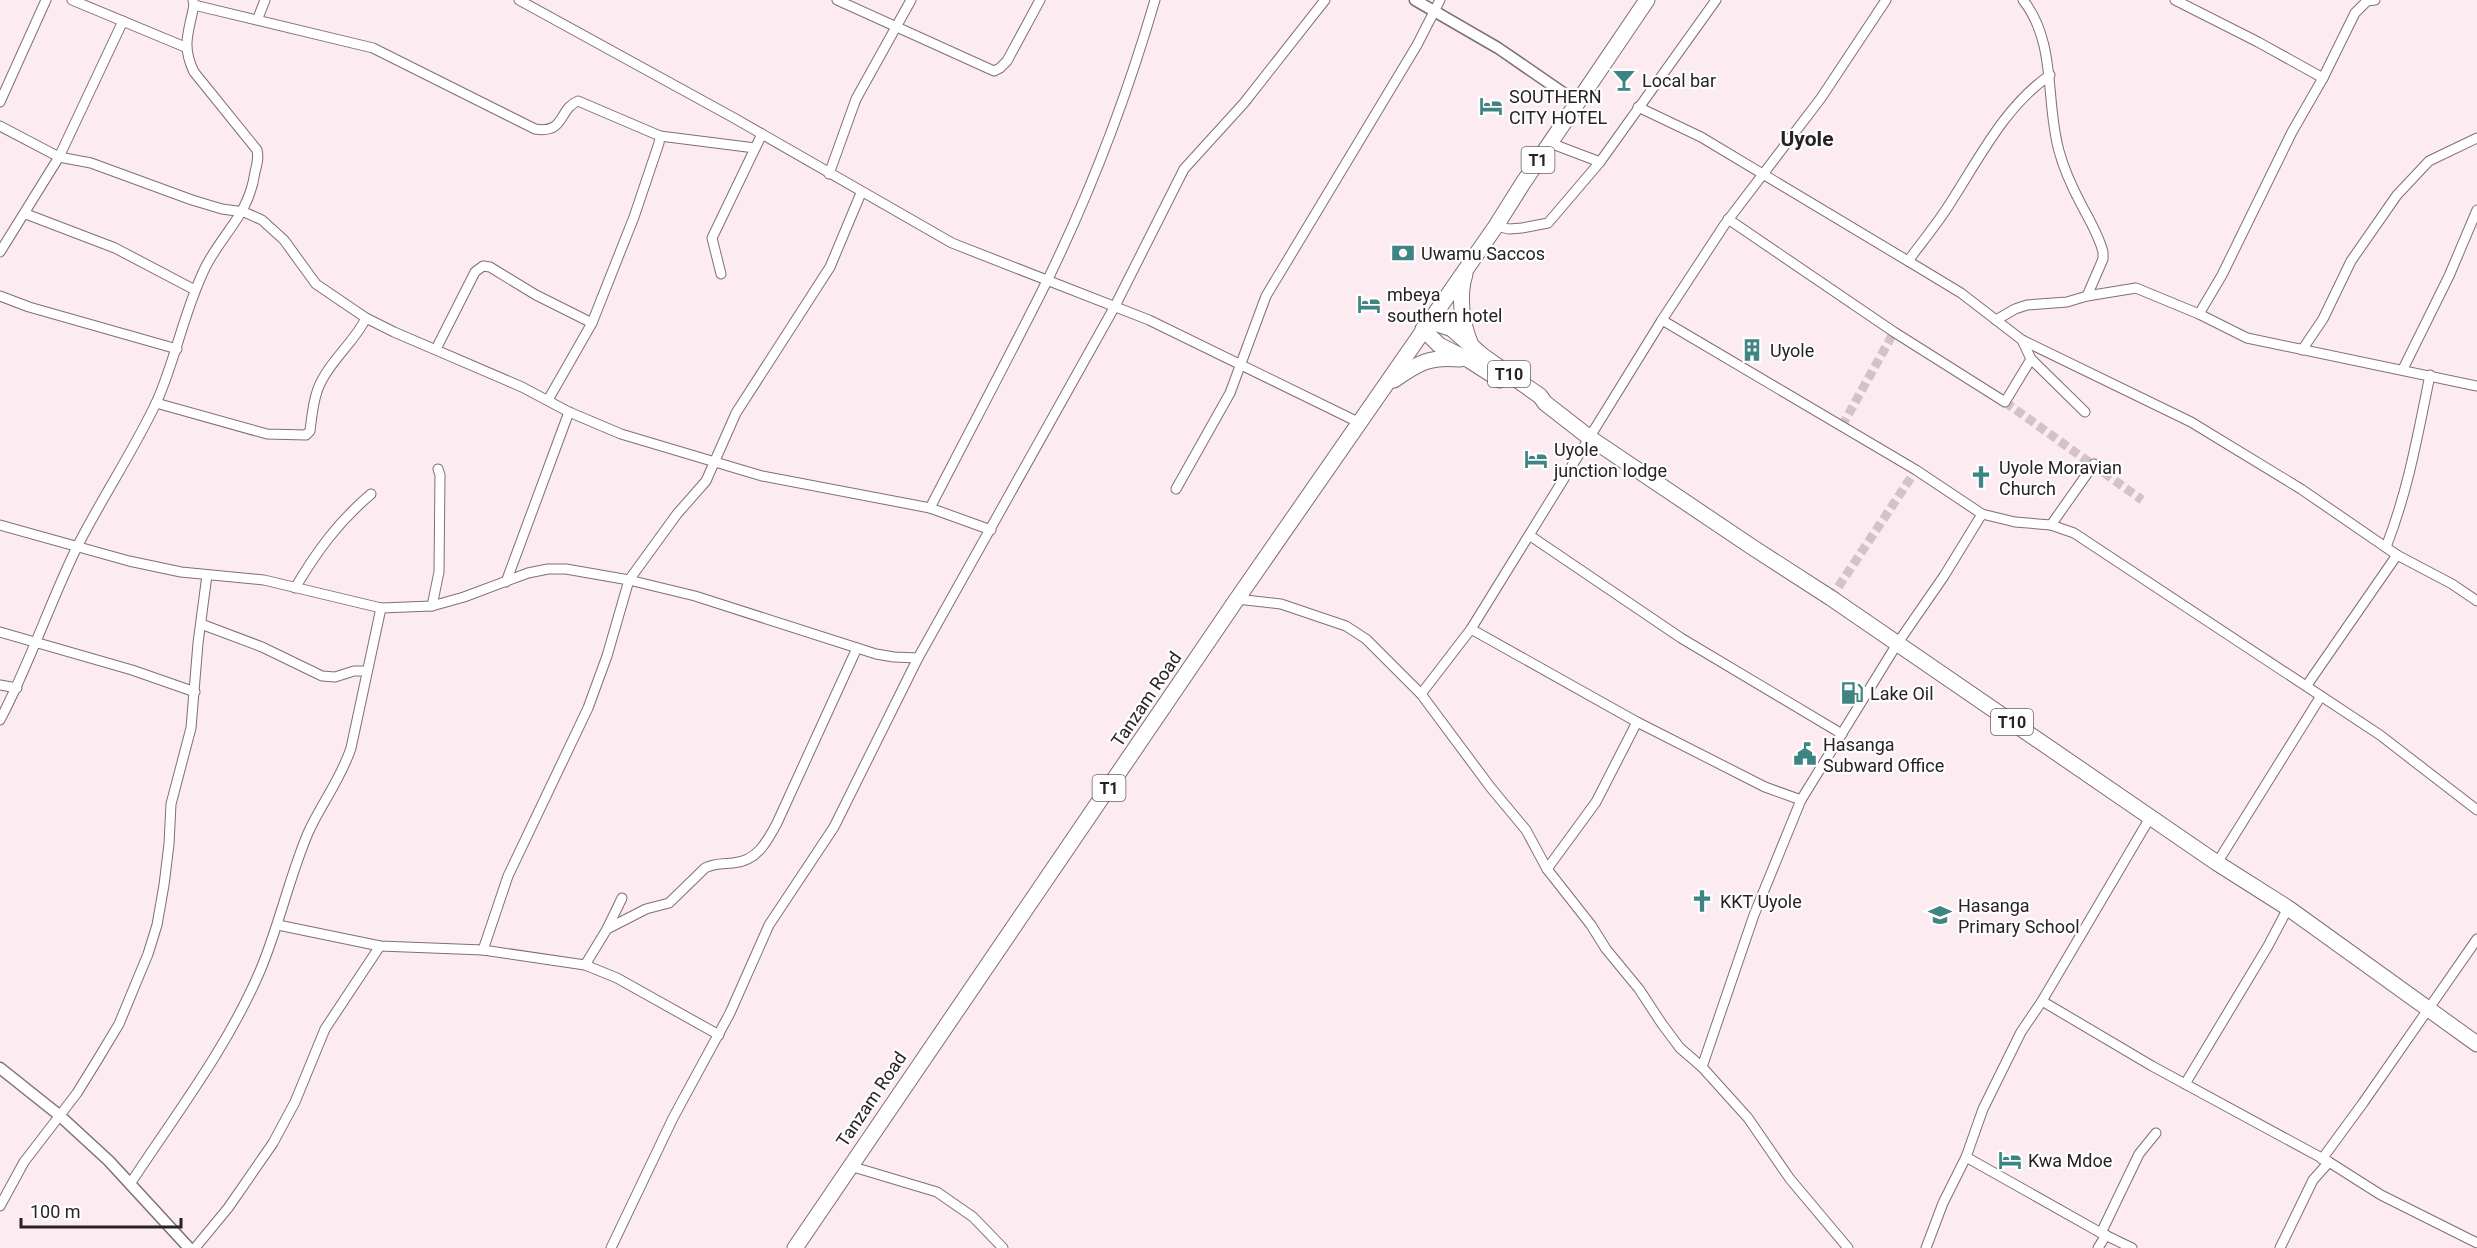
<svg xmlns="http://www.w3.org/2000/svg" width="2477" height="1248" viewBox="0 0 2477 1248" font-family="Roboto,sans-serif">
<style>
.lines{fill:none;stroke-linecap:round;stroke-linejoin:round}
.minor-tunnel{stroke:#d2c3c7;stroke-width:9;stroke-dasharray:9 4.5;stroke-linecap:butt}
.minor-casing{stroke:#7f7074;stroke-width:11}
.tertiary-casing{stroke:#7f7074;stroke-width:13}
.trunk-casing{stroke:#7f7074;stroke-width:17}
.minor{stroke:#fff;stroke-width:9}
.tertiary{stroke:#fff;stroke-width:10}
.trunk{stroke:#fff;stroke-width:15}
.labels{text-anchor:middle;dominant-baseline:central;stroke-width:4.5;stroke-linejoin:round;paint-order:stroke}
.shield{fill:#fefefe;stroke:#686465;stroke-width:1.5}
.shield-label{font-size:16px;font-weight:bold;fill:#282223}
.poi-label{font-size:18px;fill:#282223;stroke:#fefefe;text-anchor:start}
.street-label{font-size:18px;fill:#282223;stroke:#fefefe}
.quarter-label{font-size:21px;font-weight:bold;fill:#282223;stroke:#fefefe}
</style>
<rect width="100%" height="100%" fill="#fcebf0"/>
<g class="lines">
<g class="minor-tunnel">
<path d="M2005,402L2142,500"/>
<path d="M1842,426L1894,332"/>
<path d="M1831,598L1916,470"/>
</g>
<g class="minor-casing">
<g id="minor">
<path d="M72,0L185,47"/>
<path d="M519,0L734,118L952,243L1149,320L1360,423"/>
<path d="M837,0L994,71L1000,68L1007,61L1040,0"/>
<path d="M2023,0C2057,43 2045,101 2059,151C2064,170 2073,189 2082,206C2090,221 2099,236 2103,252V259L2087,296"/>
<path d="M2175,0L2258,42L2323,78"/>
<path d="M194,5L373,48L535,129C566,134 558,109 578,101L660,136L659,143L634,217L592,323L548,400"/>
<path d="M258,18L265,0"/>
<path d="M0,102L46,0"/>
<path d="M1638,107L1701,137L1908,261L1961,293L2022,340L2191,422L2301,489L2397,555L2452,584L2477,601"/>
<path d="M0,126L59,157L91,163L192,200L222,209L244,212L262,220L284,240L316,284L366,318L394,332L522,387L569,412L621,434L762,476L930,508L991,530"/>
<path d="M660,136L755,148"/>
<path d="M1550,143L1600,162"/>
<path d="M829,174L856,99L911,0"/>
<path d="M26,214L115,248L195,290"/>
<path d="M1728,219L1894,332L2005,402L2031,359"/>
<path d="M1496,226L1509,229L1522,228L1548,223L1600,162L1716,0"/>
<path d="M0,252L59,157L123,21"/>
<path d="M1908,261C1922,242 1937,224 1949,205C1979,159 2004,107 2050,75"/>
<path d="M721,274L712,238L762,134"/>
<path d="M0,296L29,307L177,349"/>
<path d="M2199,314L2222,275L2292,132L2323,78L2355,13L2367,1L2375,0"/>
<path d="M1662,320L1916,470L1982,514L1944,576L1897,644L1801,800L1754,915L1702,1067"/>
<path d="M1996,320L2015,309L2027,305L2067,302L2087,296L2136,288L2199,314L2247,338L2477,386"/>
<path d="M2022,340L2031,359L2085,412"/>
<path d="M436,349L475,272L483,266L490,267L536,295L592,323"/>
<path d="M2302,350L2323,319L2351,261L2397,195L2429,161L2477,138"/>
<path d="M2403,369L2449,276L2477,210"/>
<path d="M156,403L267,434L306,435L310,431C312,414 314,394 322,380C334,357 355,341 366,318"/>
<path d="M1176,489L1230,393L1266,296L1417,45L1440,0"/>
<path d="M930,508C969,432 1009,357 1047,281C1091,191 1127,96 1155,0"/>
<path d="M1982,514L2015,522L2051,525L2074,533L2380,735L2477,810"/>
<path d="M0,525L129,561L181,572L264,580L381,608L432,606L464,597L528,573L548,569H566L629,580L695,596L876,654L894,657L918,658"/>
<path d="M2051,525L2094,464"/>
<path d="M1529,535L1681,638L1842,734"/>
<path d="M2386,547C2408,491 2418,434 2430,375"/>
<path d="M506,582L569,412"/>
<path d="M295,588C317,551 338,522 371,494"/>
<path d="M1237,599L1281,604L1346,626L1366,639L1421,694L1491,788L1526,830L1547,869L1591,925L1606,949L1639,989L1662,1024L1680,1048L1702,1067L1748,1118L1790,1179L1848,1248"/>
<path d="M432,606L439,572L440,475L438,469"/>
<path d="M201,624L262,647L322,676L335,677L354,671H367"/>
<path d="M1471,629L1637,722L1765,787L1801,800"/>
<path d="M0,632L132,670L195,692"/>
<path d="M0,685L17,688"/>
<path d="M2307,685L2397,555"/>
<path d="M1421,694L1471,629L1662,320L1725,224L1821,98L1886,0"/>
<path d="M0,720C29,665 49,605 76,549C101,499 133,452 157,401C176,358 184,311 205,268C223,232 249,215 255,172C257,164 259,158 257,150L194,72C181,45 189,32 194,5L193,0"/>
<path d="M2217,863L2321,696"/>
<path d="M1547,869L1596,802L1637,722"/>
<path d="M278,925L380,946L483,950L585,965L617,978L719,1035"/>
<path d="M607,929L646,909L669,903L705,868C714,863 724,864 733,863C757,861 767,842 777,823L857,648"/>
<path d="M483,950L508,876L588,708L607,656L629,580L677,514L706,481L736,413L830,267L861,193"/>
<path d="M585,965L607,929L622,898"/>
<path d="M2042,1001L2152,1066L2329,1162L2381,1195L2477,1243"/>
<path d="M2185,1084L2268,946L2288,908"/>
<path d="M1966,1157L2101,1233L2132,1248"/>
<path d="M2322,1159L2363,1103L2477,939"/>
<path d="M850,1166L937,1192L973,1217L1003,1248"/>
<path d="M130,1184C176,1114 227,1048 260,971C279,926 289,878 308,833C321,804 341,779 351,748L381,608"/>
<path d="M0,1206L24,1162L77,1093L98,1059L119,1024L148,954L157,925L164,885L169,844L171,804L191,728L198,643L207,575"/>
<path d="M2101,1233L2139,1154L2156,1133"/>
<path d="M195,1248L228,1208L273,1143L295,1102L325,1029L380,946"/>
<path d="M611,1248L673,1118L730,1013L769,925L834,827L918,658L1115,306L1184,169L1244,103L1325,0"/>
<path d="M1926,1248L1943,1203L1966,1157L1983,1109L2021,1032L2042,1001L2151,816"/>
<path d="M2098,1248L2106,1235"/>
<path d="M2280,1248L2313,1180L2329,1162"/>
</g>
</g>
<g class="tertiary-casing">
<g id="tertiary">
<path d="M1415,0L1498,48L1578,103"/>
<path d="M0,1068L59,1115L109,1161L189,1248"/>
</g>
</g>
<g class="trunk-casing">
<g id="trunk">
<path d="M1465,274C1458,296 1462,324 1471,345"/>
<path d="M1429,321L1452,329L1483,356L1540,396L1545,403L1590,438L1752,547L1831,598L2217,863L2288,908L2477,1044"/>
<path d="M1423,329L1439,345L1469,360L1500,380"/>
<path d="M1394,380C1418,363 1430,356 1460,359"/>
<path d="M795,1248L1237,599L1496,226L1523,183L1647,0"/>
</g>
</g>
<use href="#minor" class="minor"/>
<use href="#tertiary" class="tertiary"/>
<use href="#trunk" class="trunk"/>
</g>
<defs>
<g id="bar-bare" transform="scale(1.8)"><path d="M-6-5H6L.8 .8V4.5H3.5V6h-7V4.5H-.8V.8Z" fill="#3d8482" stroke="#fefefe" stroke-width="2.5" paint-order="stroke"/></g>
<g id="hotel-bare" transform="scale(1.8)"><path d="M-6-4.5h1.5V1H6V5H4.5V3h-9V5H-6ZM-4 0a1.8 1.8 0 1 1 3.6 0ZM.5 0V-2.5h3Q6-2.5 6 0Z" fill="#3d8482" stroke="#fefefe" stroke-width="2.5" paint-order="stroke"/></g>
<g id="bank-bare" transform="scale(1.8)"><path d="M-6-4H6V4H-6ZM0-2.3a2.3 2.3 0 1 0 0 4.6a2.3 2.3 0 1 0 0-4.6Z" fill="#3d8482" stroke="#fefefe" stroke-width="2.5" paint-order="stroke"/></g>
<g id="building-bare" transform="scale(1.8)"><path d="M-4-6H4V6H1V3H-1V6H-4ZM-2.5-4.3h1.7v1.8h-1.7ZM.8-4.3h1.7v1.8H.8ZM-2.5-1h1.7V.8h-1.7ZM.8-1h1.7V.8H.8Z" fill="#3d8482" stroke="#fefefe" stroke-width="2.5" paint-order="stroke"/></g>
<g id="church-bare" transform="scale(1.8)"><path d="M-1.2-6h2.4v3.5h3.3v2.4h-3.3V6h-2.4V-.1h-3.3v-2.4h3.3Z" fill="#3d8482" stroke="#fefefe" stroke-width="2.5" paint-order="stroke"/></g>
<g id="fuel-bare" transform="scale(1.8)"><path d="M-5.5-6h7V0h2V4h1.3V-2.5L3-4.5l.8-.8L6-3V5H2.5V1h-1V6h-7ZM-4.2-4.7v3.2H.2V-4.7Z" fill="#3d8482" stroke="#fefefe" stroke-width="2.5" paint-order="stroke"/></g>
<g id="civic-bare" transform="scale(1.8)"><path d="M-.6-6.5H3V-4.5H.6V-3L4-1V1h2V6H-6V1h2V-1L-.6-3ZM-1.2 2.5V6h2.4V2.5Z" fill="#3d8482" stroke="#fefefe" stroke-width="2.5" paint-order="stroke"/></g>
<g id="school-bare" transform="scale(1.8)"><path d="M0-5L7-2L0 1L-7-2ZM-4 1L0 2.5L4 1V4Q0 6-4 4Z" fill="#3d8482" stroke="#fefefe" stroke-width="2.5" paint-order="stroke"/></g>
</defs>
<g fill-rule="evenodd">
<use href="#bar-bare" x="1624" y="80"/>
<use href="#hotel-bare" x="1491" y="106"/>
<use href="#bank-bare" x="1403" y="253"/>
<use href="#hotel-bare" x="1369" y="304"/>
<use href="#building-bare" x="1752" y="350"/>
<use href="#hotel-bare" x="1536" y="459"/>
<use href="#church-bare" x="1981" y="477"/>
<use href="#fuel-bare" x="1852" y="693"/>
<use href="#civic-bare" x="1805" y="754"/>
<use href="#church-bare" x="1702" y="901"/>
<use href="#school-bare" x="1940" y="915"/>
<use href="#hotel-bare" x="2010" y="1160"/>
</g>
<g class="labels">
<g class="shield">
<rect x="1521.5" y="147" width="33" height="26" rx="4.5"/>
<rect x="1488" y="361" width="42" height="26" rx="4.5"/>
<rect x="1991" y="709" width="42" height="26" rx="4.5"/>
<rect x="1092.5" y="775" width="33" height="26" rx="4.5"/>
</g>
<g class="shield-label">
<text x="1538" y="160">T1</text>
<text x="1509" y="374">T10</text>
<text x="2012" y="722">T10</text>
<text x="1109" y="788">T1</text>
</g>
<g class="poi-label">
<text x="1642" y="80">Local bar</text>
<text x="1509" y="96">SOUTHERN<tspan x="1509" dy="21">CITY HOTEL</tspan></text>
<text x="1421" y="253">Uwamu Saccos</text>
<text x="1387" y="294">mbeya<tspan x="1387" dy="21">southern hotel</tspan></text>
<text x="1770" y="350">Uyole</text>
<text x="1554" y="449">Uyole<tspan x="1554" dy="21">junction lodge</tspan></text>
<text x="1999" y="467">Uyole Moravian<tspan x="1999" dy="21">Church</tspan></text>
<text x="1870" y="693">Lake Oil</text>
<text x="1823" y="744">Hasanga<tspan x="1823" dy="21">Subward Office</tspan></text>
<text x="1720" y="901">KKT Uyole</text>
<text x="1958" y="905">Hasanga<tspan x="1958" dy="21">Primary School</tspan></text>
<text x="2028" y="1160">Kwa Mdoe</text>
</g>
<g class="street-label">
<text transform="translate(1146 699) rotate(-56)">Tanzam Road</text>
<text transform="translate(871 1099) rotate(-56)">Tanzam Road</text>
</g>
<g class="quarter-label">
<text x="1807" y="139">Uyole</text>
</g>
</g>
<path d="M21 1218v9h160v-9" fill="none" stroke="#282223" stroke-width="3"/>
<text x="30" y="1218" font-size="18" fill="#282223" stroke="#fefefe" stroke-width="4.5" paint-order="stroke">100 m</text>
</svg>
